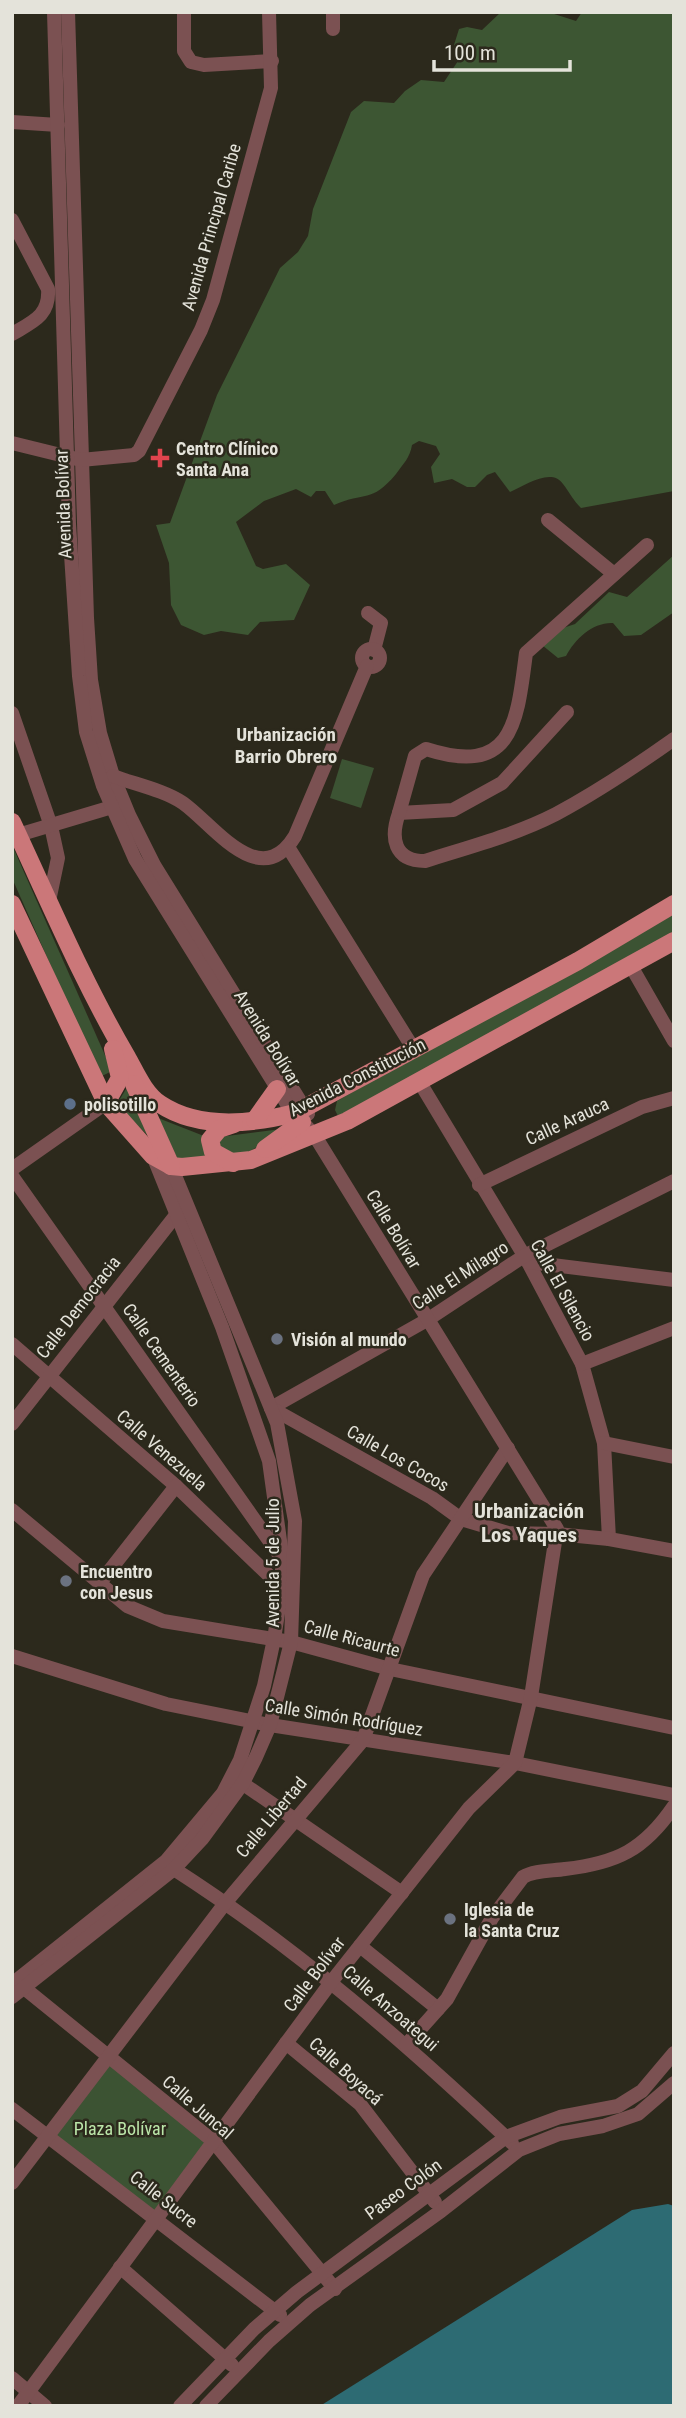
<svg xmlns="http://www.w3.org/2000/svg" width="686" height="2418" viewBox="0 0 686 2418" font-family="'Roboto Condensed',sans-serif">
<style>
.green{fill:#3c5333}
.forest{fill:#3d5633}
.water{fill:#2d6b73}
.lines{fill:none;stroke-linecap:round;stroke-linejoin:round}
.minor{stroke:#7b5152;stroke-width:14}
.major{stroke:#cb7779;stroke-width:18}
.health-dot{fill:#e0444e;stroke:#2c291c;stroke-width:2.5}
.service-dot{fill:#5c6f8a;stroke:#2c291c;stroke-width:2.5}
.worship-dot{fill:#6b7280;stroke:#2c291c;stroke-width:2.5}
.labels{text-anchor:middle;dominant-baseline:central;stroke-width:5;stroke-linejoin:round;paint-order:stroke}
.street-label{font-size:18px;fill:#e4e3da;stroke:#2c291c}
.poi-label{font-size:18px;font-weight:bold;fill:#e4e3da;stroke:#2c291c;text-anchor:start}
.park-label{font-size:18px;fill:#bbe6a9;stroke:#2c291c}
.neighbourhood-label{font-size:19px;font-weight:bold;fill:#e4e3da;stroke:#2c291c}
.quarter-label{font-size:21px;font-weight:bold;fill:#e4e3da;stroke:#2c291c}
</style>
<rect width="100%" height="100%" fill="#2c291c"/>
<g class="green">
<path d="M342,759L374,768L361,808L330,798Z"/>
<path d="M12,845L112,1071L100,1077L12,878Z"/>
<path d="M674,911V934L530,1016L338,1116L335,1110L337,1101Z"/>
<path d="M129,1084L152,1140L117,1104Z"/>
<path d="M158,1118L204,1136L207,1158L181,1166Z"/>
<path d="M289,1128L245,1154H221L219,1137Z"/>
<path d="M107,2058L210,2141L155,2214L51,2134Z"/>
</g>
<g class="forest">
<path d="M501,12H548L576,21L582,12H674V491L581,508C573,500 570,493 563,484C551,467 525,486 510,492L495,472L487,475L475,487H467L452,479L434,483L431,467L440,454L436,446L419,441L412,445C410,458 403,464 396,474C371,504 365,491 334,505L325,491H316L311,497L296,489L264,501L236,522L256,566L263,569L286,564L310,585L294,620L260,622L248,635L221,631L204,635L181,625L171,605L169,563L156,525L170,523L217,395L280,268L298,252L308,236L313,209L351,112L364,101L394,103L405,91L421,80L444,82L458,61L454,45L459,29L467,27L482,30Z"/>
<path d="M674,555V612L641,635L624,636L613,623C593,622 575,639 566,656L558,658L542,645L554,631L575,624L609,592L627,597Z"/>
</g>
<path class="water" d="M668,2204L674,2206V2406H320L632,2210Z"/>
<g class="lines">
<g class="minor">
<path d="M68,12L87,618L91,680L100,733L113,776L129,815L154,865L308,1114"/>
<path d="M184,12V51L191,62L204,65L272,61"/>
<path d="M333,29V12"/>
<path d="M12,122L58,125"/>
<path d="M12,220L48,289C50,316 32,322 12,334"/>
<path d="M12,443L81,460L134,455L139,451L201,330L213,300L271,88L269,12"/>
<path d="M548,520L614,574"/>
<path d="M368,613L381,623L374,650"/>
<circle cx="371" cy="658" r="9"/>
<path d="M567,712L502,783L453,810L399,813C390,838 394,861 425,861C469,847 515,835 556,814C597,792 636,766 674,739"/>
<path d="M12,713L51,826L58,858L49,901"/>
<path d="M113,776C134,784 164,790 183,803C214,825 260,893 295,836L367,666"/>
<path d="M399,813L415,756L426,749C513,777 517,723 526,653L647,545"/>
<path d="M18,835L112,807"/>
<path d="M288,847L413,1048"/>
<path d="M631,966L674,1041"/>
<path d="M419,1081L528,1262L582,1364L604,1443L609,1539"/>
<path d="M12,1169L106,1103"/>
<path d="M12,1176L280,1556"/>
<path d="M479,1185L642,1107L674,1098"/>
<path d="M528,1262L674,1280"/>
<path d="M12,1344L176,1486L282,1588"/>
<path d="M582,1364L674,1328"/>
<path d="M271,1408L427,1320L524,1256L674,1181"/>
<path d="M271,1408L432,1498L461,1519L508,1533L557,1534L609,1539L674,1551"/>
<path d="M12,1424L176,1215"/>
<path d="M604,1443L674,1457"/>
<path d="M12,1510L127,1606L163,1621L291,1642L390,1669L674,1728"/>
<path d="M99,1584L176,1486"/>
<path d="M12,1656L166,1704L270,1725L515,1763L674,1795"/>
<path d="M236,1779L402,1893"/>
<path d="M174,1869C297,1948 406,2043 512,2143"/>
<path d="M360,1946L438,2009"/>
<path d="M18,1983L213,2141L335,2289"/>
<path d="M12,1984L166,1861L223,1793L240,1760L264,1686L274,1639L282,1588V1555L269,1461L222,1327L153,1156"/>
<path d="M12,1997L174,1869L202,1839L243,1783L256,1757L270,1725L291,1642L295,1521L277,1423L171,1166"/>
<path d="M286,2043L360,2104L435,2202"/>
<path d="M406,2045L447,1999L492,1918L523,1877C534,1870 552,1871 565,1869C617,1863 644,1850 674,1806"/>
<path d="M12,2109L280,2315"/>
<path d="M12,2183L226,1902L363,1740L423,1575L508,1448"/>
<path d="M120,2267L232,2365"/>
<path d="M12,2378L45,2406"/>
<path d="M18,2406L332,1981L469,1808L515,1763L531,1697L557,1529L315,1136L287,1104L135,859L103,786L86,732L79,676L69,524L54,12"/>
<path d="M180,2406L254,2329L297,2292L506,2137L560,2117L618,2106L642,2091L674,2053"/>
<path d="M206,2406L269,2341L310,2305L441,2211L519,2150L559,2134L603,2126L638,2114L674,2083"/>
</g>
<g class="major">
<path d="M12,822C49,901 83,982 127,1057C136,1073 144,1093 160,1104C199,1130 252,1124 295,1113L578,961L674,904"/>
<path d="M12,904L106,1103L153,1156L171,1166L182,1167L251,1160L347,1121L674,941"/>
<path d="M134,1084L171,1166"/>
<path d="M106,1103L120,1078L113,1049"/>
<path d="M255,1120L277,1089"/>
<path d="M265,1149L302,1122"/>
<path d="M233,1163L213,1152L210,1140L219,1129L234,1124"/>
</g>
</g>
<path class="health-dot" d="M156.5 447.5h7v7h7v7h-7v7h-7v-7h-7v-7h7z"/>
<circle class="service-dot" cx="70" cy="1104" r="7"/>
<g class="worship-dot">
<circle cx="277" cy="1339" r="7"/>
<circle cx="66" cy="1581" r="7"/>
<circle cx="450" cy="1919" r="7"/>
</g>
<g class="labels">
<g class="street-label">
<text transform="translate(211 227) rotate(-74)">Avenida Principal Caribe</text>
<text transform="translate(63 504) rotate(-92)">Avenida Bolívar</text>
<text transform="translate(268 1038) rotate(58)">Avenida Bolívar</text>
<text transform="translate(357 1077) rotate(-27)">Avenida Constitución</text>
<text transform="translate(567 1121) rotate(-25)">Calle Arauca</text>
<text transform="translate(394 1229) rotate(59)">Calle Bolívar</text>
<text transform="translate(460 1275) rotate(-33)">Calle El Milagro</text>
<text transform="translate(563 1290) rotate(61)">Calle El Silencio</text>
<text transform="translate(78 1307) rotate(-52)">Calle Democracia</text>
<text transform="translate(162 1355) rotate(55)">Calle Cementerio</text>
<text transform="translate(162 1450) rotate(41)">Calle Venezuela</text>
<text transform="translate(398 1458) rotate(30)">Calle Los Cocos</text>
<text transform="translate(272 1563) rotate(-90)">Avenida 5 de Julio</text>
<text transform="translate(352 1638) rotate(15)">Calle Ricaurte</text>
<text transform="translate(344 1717) rotate(9)">Calle Simón Rodríguez</text>
<text transform="translate(271 1817) rotate(-50)">Calle Libertad</text>
<text transform="translate(314 1974) rotate(-53)">Calle Bolívar</text>
<text transform="translate(391 2008) rotate(41)">Calle Anzoategui</text>
<text transform="translate(346 2071) rotate(42)">Calle Boyacá</text>
<text transform="translate(198 2107) rotate(41)">Calle Juncal</text>
<text transform="translate(403 2189) rotate(-36)">Paseo Colón</text>
<text transform="translate(164 2199) rotate(38)">Calle Sucre</text>
</g>
<g class="poi-label">
<text x="176" y="448">Centro Clínico<tspan x="176" dy="21">Santa Ana</tspan></text>
<text x="84" y="1104">polisotillo</text>
<text x="291" y="1339">Visión al mundo</text>
<text x="80" y="1571">Encuentro<tspan x="80" dy="21">con Jesus</tspan></text>
<text x="464" y="1909">Iglesia de<tspan x="464" dy="21">la Santa Cruz</tspan></text>
</g>
<g class="park-label">
<text x="120" y="2128">Plaza Bolívar</text>
</g>
<g class="neighbourhood-label">
<text x="286" y="734">Urbanización<tspan x="286" dy="22">Barrio Obrero</tspan></text>
</g>
<g class="quarter-label">
<text x="529" y="1511">Urbanización<tspan x="529" dy="24">Los Yaques</tspan></text>
</g>
</g>
<rect width="686" height="2418" fill="none" stroke="#e4e3da" stroke-width="28"/>
<path d="M434 60v10h136v-10" fill="none" stroke="#e4e3da" stroke-width="3.5"/>
<text x="444" y="60" font-size="21" fill="#e4e3da" stroke="#2c291c" stroke-width="5" paint-order="stroke">100 m</text>
</svg>
